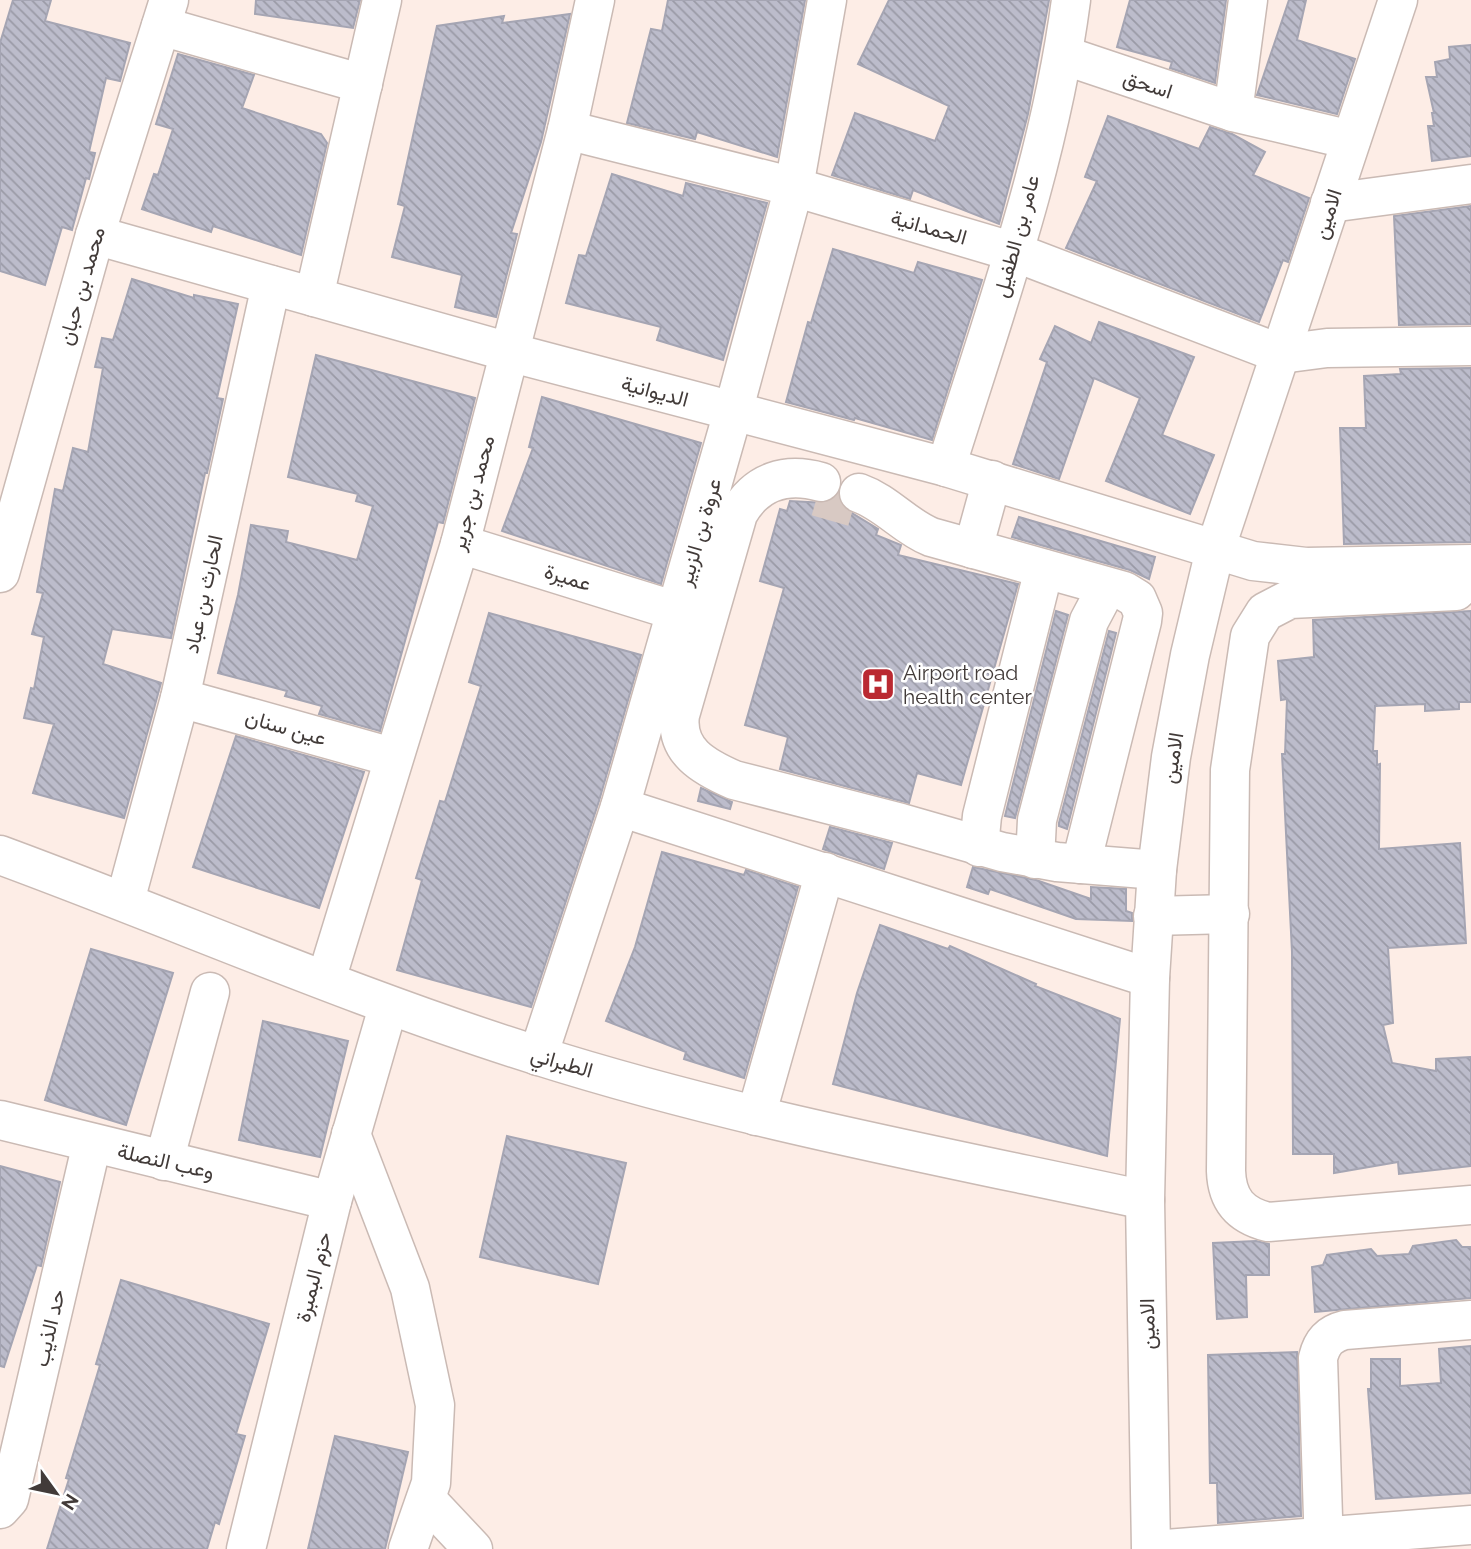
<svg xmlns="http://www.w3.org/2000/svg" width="1471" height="1549" viewBox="0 0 1471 1549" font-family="Raleway,Vazirmatn,sans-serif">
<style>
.building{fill:url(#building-back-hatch);stroke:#a5a5b3;stroke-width:2}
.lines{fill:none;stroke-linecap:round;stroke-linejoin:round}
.minor-tunnel{stroke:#d8c9c3;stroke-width:38;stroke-dasharray:38 19;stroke-linecap:butt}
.minor-casing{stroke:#cabab4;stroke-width:41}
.minor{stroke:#fff;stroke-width:38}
.labels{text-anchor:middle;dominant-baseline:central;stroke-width:5;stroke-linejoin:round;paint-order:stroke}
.street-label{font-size:21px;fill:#423b39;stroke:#fff}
.poi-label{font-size:21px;fill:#423b39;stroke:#fff;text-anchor:start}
</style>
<defs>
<pattern id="building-back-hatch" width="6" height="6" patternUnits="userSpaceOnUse" patternTransform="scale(1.75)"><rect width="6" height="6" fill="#bcbccb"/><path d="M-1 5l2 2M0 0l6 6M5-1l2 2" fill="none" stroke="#9a9aa6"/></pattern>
</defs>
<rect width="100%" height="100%" fill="#fdede6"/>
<g class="building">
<path d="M13,0H51L45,21L130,43L120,81L106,78L89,152L95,153L89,179L86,178L72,230L62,227L45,285L0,271V43Z"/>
<path d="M256,0H360L353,28L255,14Z"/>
<path d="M668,0H805L777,157L697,132L695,139L627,123L651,29L662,31Z"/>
<path d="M889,0H1049L1028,114L999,224L913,190L910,199L832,175L855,113L935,141L949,106L858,64Z"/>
<path d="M1130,0H1226L1215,83L1170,68L1172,62L1117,47Z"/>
<path d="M1289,0H1306L1297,40L1355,59L1337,114L1257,95Z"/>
<path d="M570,14L541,142L511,233L517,234L496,317L455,307L462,275L392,257L405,206L398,204L437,26L504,16L502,23Z"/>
<path d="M1471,45V156L1432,161L1428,126H1434L1432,113H1434L1426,77H1437L1435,62L1450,59L1449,47Z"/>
<path d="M178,54L254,75L242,108L321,134L327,143L301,255L213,226L211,232L142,209L154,174L158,175L173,129L156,124Z"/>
<path d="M1108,116L1199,149L1210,127L1232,134L1265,152L1253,175L1309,198L1288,262L1283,260L1259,322L1066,248L1097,181L1085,177Z"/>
<path d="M612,174L683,196L686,183L767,203L723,360L657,340L661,327L566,303L579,255L586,256Z"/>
<path d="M1471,206V324L1399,325L1394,216Z"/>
<path d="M833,249L914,273L918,262L982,280L932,440L855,418L854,420L786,402L808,322L811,323Z"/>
<path d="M132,279L194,298V295L238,304L217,398L223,399L207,473H205L171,638L112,629L103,664L161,683L124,818L33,793L54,724L24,718L31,688L34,689L44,637L32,634L43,593L37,592L55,489L63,491L73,448L88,452L103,368L95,367L102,338L113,340Z"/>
<path d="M1099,322L1194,357L1162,435L1214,455L1190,514L1106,481L1140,398L1094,378L1059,479L1013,464L1047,362L1040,359L1055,326L1091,343Z"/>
<path d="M316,355L475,398L443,523L438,522L380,731L319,714L322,706L285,696L287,691L218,673L238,595L251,525L288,531L286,542L357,560L373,506L356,501L358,494L288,477Z"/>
<path d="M1471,368V542L1344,544L1340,428H1366L1364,376L1401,374L1400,369Z"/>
<path d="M542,397L701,443L661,584L502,531L533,448L529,447Z"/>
<path d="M837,496L842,507L878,529L876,535L901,545L898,555L1018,584L961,785L917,773L909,803L780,769L788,737L745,725L784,588L760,581L780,509L787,511L790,501L827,503Z"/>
<path d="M1019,517L1155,557L1149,579L1130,570L1012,537Z"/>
<path d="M1056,611L1068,615L1015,818L1005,816Z"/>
<path d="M1471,611V702H1459V709L1425,711V704L1375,706L1373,751H1377V765L1380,764L1379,849L1460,843L1466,943L1388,948L1393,1023L1383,1025L1392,1063L1436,1071V1059L1471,1057V1166L1399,1174L1398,1162L1334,1173V1154H1293L1292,952L1282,754H1285L1287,699L1281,700L1278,661L1314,657L1313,620Z"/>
<path d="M489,613L641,655L599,801L531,1007L397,970L422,880L416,878L440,801L445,802L481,686L469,682Z"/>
<path d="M1109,631L1116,633L1067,829L1059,826V823Z"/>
<path d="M236,736L364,772L319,908L193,867Z"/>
<path d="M701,788L732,802L730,809L698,801Z"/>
<path d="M830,827L892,843L884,869L823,849Z"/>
<path d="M662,852L744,875L746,870L798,887L744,1078L684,1059L686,1052L606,1021L635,947Z"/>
<path d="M973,867L1036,880L1091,899V887L1126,889V911L1132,913V921L1076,919L990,889L988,894L967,887Z"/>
<path d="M880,925L948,949L950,946L1036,984L1035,986L1120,1019L1107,1156L833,1084L857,993Z"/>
<path d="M91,949L173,973L126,1125L45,1100Z"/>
<path d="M263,1021L348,1041L320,1157L239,1140Z"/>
<path d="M507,1136L626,1163L598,1284L480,1257Z"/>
<path d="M0,1166L60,1182L41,1266L37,1265L4,1367L0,1366Z"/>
<path d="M1456,1240L1462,1247H1471V1298L1315,1312L1312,1267L1323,1265L1327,1255L1371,1249L1377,1256L1409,1254L1413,1246Z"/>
<path d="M1256,1241L1269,1244V1275H1246L1247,1317L1217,1319L1213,1243Z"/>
<path d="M121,1280L269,1324L236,1434L245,1436L219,1524L215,1522L207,1549H47L69,1479L66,1478L100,1365L96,1364Z"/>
<path d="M1471,1346V1493L1376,1499L1368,1389H1371V1359H1400V1386L1441,1383L1439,1349Z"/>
<path d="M1297,1352L1301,1516L1218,1523L1217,1483H1210L1208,1355Z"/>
<path d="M335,1436L408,1452L385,1549H308Z"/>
</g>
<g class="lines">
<path class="minor-tunnel" d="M817,497L855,508"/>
<g class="minor-casing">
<g id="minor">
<path d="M161,26L363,84"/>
<path d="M1063,55L1233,112L1351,140"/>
<path d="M1233,112L1248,0"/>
<path d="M567,130L794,187L1014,252L1281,354L1327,348L1471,346"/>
<path d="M1330,203L1471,184"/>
<path d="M95,235L509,352L946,467L1253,561L1306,567L1471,564"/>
<path d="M314,297L382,0"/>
<path d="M946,467C994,314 1050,160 1071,0"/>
<path d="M821,482C786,472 756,481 738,514L680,715C675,751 704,767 734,780L901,823L1002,852L1057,862L1157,870"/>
<path d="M859,493C887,503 904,526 931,537L1124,591L1137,599L1143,613L1142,621L1081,864"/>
<path d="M460,544L676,611"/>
<path d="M973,549L992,480"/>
<path d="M0,573L95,235L169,0"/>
<path d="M1456,591L1290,599L1265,612L1250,636L1230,770L1226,1171C1227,1200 1240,1215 1268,1222L1471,1205"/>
<path d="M180,698L392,757"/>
<path d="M620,807L1150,978"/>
<path d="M979,847L982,816L1044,569"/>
<path d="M0,855C179,921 354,998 536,1055C735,1118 941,1156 1145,1200"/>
<path d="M1035,859L1037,820L1089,621L1107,587"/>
<path d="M125,901L180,698L271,285"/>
<path d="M1153,916L1230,914"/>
<path d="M326,980L460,544L567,130L595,0"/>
<path d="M538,1056L620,807L733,412L794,187L827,0"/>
<path d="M756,1116L825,872"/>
<path d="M0,1120L332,1201"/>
<path d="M351,1134L410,1288L435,1405L431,1483L408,1549"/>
<path d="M164,1161L210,992"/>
<path d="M426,1499L473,1549"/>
<path d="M0,1509L9,1499L92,1143"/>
<path d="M246,1549L332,1201L388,1007"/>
<path d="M1151,1549L1145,1200L1150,978L1157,870L1171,757L1190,655L1215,550L1398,0"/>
<path d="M1166,1549L1471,1525"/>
<path d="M1324,1549L1318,1358C1322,1342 1329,1334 1345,1330L1471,1320"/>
</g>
</g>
<use href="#minor" class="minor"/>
</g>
<defs>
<g id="hospital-square" transform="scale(1.75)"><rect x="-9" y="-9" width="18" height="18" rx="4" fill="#ba2931" stroke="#fff"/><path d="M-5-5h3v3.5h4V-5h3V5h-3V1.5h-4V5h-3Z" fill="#fff"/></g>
</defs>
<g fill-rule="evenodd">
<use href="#hospital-square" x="878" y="684"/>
</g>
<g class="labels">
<g class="street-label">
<text transform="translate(1148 84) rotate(18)">اسحق</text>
<text transform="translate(1327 214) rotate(-72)">الامين</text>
<text transform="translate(929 227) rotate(16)">الحمدانية</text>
<text transform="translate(1016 236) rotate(-75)">عامر بن الطفيل</text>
<text transform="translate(81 286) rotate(-74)">محمد بن حبان</text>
<text transform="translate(655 391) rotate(15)">الديوانية</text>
<text transform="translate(472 493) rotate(-75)">محمد بن جرير</text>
<text transform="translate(699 532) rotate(-74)">عروة بن الزبير</text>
<text transform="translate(568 577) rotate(17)">عميرة</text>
<text transform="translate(203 594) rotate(-78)">الحارث بن عباد</text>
<text transform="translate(286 727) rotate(16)">عين سنان</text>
<text transform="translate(1172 758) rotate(-81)">الامين</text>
<text transform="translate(562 1062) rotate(16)">الطبراني</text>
<text transform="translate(166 1161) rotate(13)">وعب النصلة</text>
<text transform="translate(313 1277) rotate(-76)">حزم البمبرة</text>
<text transform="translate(1147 1324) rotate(-91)">الامين</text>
<text transform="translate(49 1328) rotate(-77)">حد الذيب</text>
</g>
<g class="poi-label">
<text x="903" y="672">Airport road<tspan x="903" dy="24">health center</tspan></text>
</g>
</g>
<g transform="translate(56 1493) rotate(123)" stroke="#ffffff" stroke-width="5" paint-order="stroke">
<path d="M0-5L12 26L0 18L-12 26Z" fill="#423b39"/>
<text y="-10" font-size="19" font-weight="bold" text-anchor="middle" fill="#423b39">N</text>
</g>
</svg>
